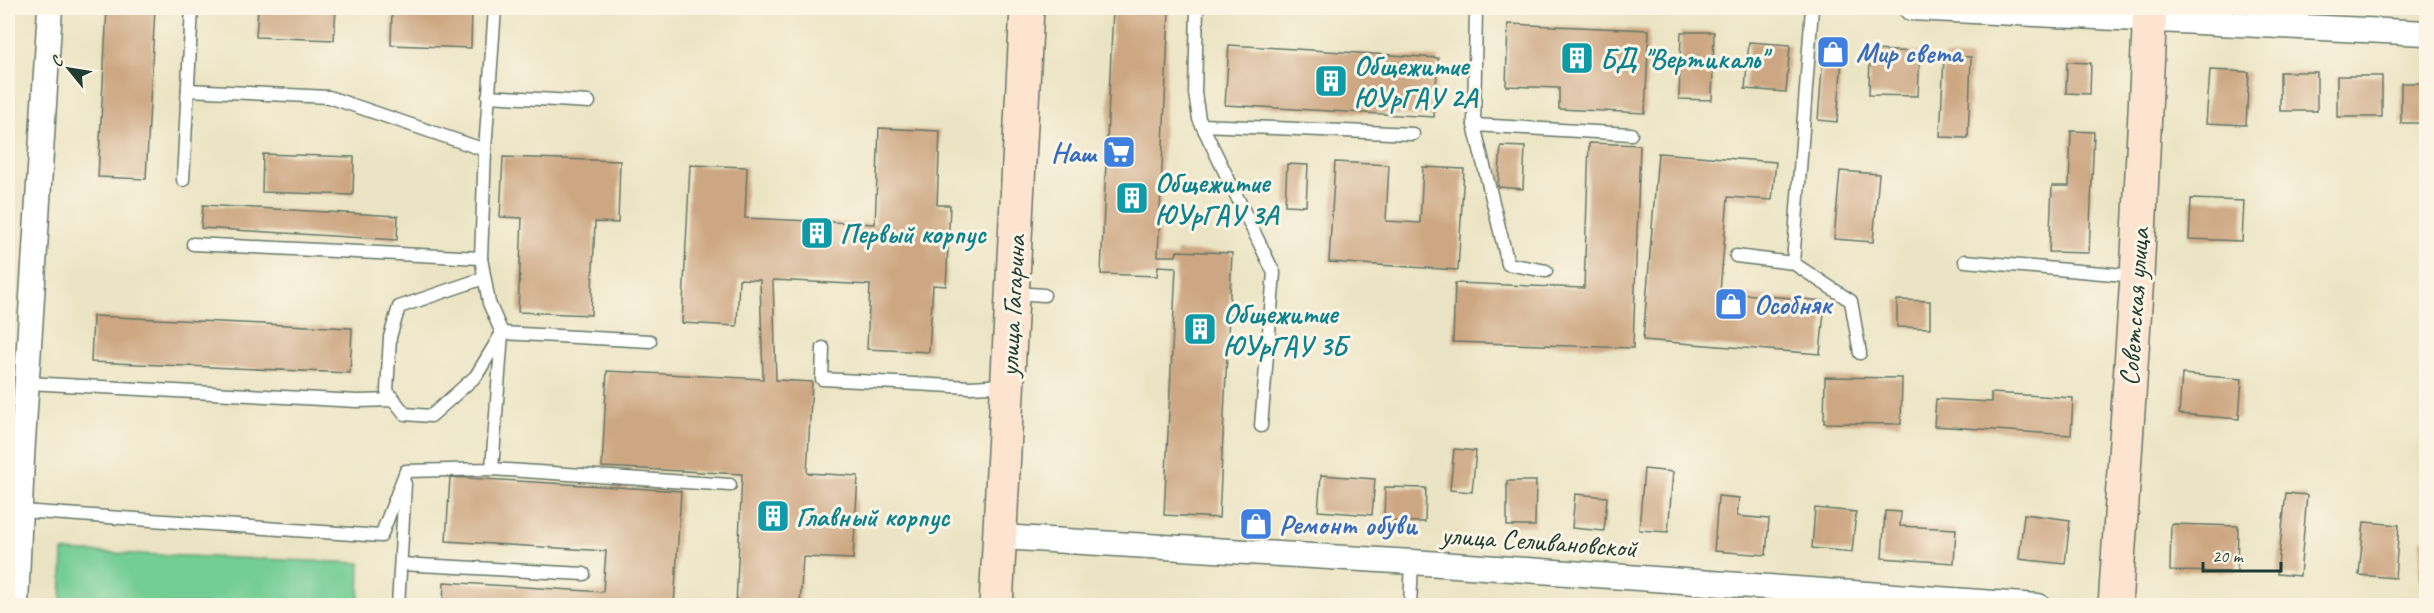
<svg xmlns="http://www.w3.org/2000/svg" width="2434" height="613" viewBox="0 0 2434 613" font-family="Caveat,sans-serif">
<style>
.green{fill:#73cd94;stroke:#498564;stroke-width:1.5}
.building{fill:#cda783}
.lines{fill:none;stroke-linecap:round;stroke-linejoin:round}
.lane-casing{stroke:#676;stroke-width:15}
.street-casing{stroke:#676;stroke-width:27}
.secondary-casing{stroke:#676;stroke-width:36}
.lane{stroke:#fff;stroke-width:12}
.street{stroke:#fff;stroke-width:24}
.secondary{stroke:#fde4d1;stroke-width:33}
.labels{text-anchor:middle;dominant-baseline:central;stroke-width:6;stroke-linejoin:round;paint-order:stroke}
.shop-label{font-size:28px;font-weight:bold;fill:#366cbe;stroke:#fcf5e5;text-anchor:start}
.culture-label{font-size:28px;font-weight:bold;fill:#0d838f;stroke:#fcf5e5;text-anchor:start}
.street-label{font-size:28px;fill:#1f3d34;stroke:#fcf5e5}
</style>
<rect width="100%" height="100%" fill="#fcf5e5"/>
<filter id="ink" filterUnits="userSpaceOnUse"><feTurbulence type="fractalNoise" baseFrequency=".0167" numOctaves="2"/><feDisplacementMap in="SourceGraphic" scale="12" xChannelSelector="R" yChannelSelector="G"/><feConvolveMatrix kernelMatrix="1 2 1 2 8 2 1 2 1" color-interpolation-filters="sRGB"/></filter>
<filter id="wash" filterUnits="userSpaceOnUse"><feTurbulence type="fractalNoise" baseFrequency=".008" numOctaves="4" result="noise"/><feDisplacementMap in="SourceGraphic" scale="24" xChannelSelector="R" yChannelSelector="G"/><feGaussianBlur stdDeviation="1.35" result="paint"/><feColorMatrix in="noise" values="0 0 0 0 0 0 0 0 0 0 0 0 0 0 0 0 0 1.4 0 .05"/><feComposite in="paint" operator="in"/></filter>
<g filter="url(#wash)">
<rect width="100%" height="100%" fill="#ebe4c4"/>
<path class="green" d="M63,551L360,563L359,605H61Z"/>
<g id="blocks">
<g class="building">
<path d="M107,8H155L146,179L98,177Z"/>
<path d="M258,8H336L334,40L256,37Z"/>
<path d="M392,8H472L471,48L391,45Z"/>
<path d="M1113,8L1169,11L1158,256H1176L1177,251L1232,253L1219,518L1164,515L1176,267L1158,266L1157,276L1101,274Z"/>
<path d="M1508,24L1649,30L1645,113L1559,109V88L1506,86Z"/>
<path d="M1681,32H1714L1712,100L1679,99Z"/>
<path d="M1749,42L1790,45L1786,92L1745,89Z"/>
<path d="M1824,44L1843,46L1837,122L1818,120Z"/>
<path d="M1229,45L1438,58L1434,117L1225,105Z"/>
<path d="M1870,50L1920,52L1918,96L1869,95Z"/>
<path d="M1944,56L1971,57L1968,138L1940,137Z"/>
<path d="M2067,62L2091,63L2090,94L2066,93Z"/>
<path d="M2210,70L2249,72L2246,125L2206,123Z"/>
<rect x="2280" y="72" width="37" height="39"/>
<rect x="2337" y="76" width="45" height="41"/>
<path d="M2401,83H2424L2423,123H2401Z"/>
<path d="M879,128L940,131L937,205H950L947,268L946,286L933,285L929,352L867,349L870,285L773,280L776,380L812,382L807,473L858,476L853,559L803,557L800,606H736L742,474L602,467L607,371L763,379L760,280L739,279L737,326L682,323L690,165L747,167L745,218L875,224Z"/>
<path d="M2071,131L2094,132L2089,253L2049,252L2052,186H2069Z"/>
<path d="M1589,143L1640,145L1633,348L1453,342L1455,283L1584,288Z"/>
<path d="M1501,146L1525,147L1523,189L1498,187Z"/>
<path d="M1658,153L1776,162L1772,200L1728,197L1720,292L1825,301L1820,354L1643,340Z"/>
<path d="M263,154L354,157L353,195L262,192Z"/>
<path d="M503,157L620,161L618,223L595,222L591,315L518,312L522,218L500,217Z"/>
<path d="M1335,162L1389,165L1386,221L1420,223L1423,167L1464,169L1458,270L1329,262Z"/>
<path d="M1287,164L1308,165L1306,206L1285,205Z"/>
<path d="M1840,171L1879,174L1873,242L1834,239Z"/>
<path d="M2191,199L2244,201L2242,241L2189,239Z"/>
<path d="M203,205L398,216L397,240L201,228Z"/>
<path d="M1897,300L1930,301V328L1897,327Z"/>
<path d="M93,316L352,328L350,373L91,362Z"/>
<path d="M2182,374L2242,379L2239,419L2179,414Z"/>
<path d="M1825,377L1902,378L1901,424L1824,423Z"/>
<path d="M1991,393L2073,398L2071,435L1934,426L1936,399L1991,402Z"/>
<path d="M1454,449L1476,451L1472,492L1450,490Z"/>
<path d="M1644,469L1673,472L1668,532L1639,530Z"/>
<path d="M1321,475L1375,479L1372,515L1318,511Z"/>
<path d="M450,477L681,491L674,606H443L444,582L603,592L606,551L446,541Z"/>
<path d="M1507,481H1536L1535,526H1507Z"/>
<path d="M1385,487L1426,488L1425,522L1384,521Z"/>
<path d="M2286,493L2307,495L2300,576L2277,574Z"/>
<path d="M1575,494L1607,497L1604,531L1572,528Z"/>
<path d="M1718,496L1739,498L1737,516L1769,519L1766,555L1714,551Z"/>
<path d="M1815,508L1856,512L1852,552L1812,548Z"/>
<path d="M1885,511L1901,512L1900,526L1956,529L1954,563L1882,558Z"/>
<path d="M2024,514L2070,520L2065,564L2019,559Z"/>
<path d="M2364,522L2399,525L2395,578L2359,575Z"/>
<path d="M2171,524L2238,526L2237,572L2170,571Z"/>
<path d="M2421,539L2426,540V581H2420Z"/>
</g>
</g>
</g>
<g filter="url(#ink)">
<use href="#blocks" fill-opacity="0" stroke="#676" stroke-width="1.5"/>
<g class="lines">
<g class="lane-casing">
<g id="lane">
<path d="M1197,8L1195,93L1199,119L1274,273L1261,426"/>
<path d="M1476,8L1474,125L1508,264L1546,271"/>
<path d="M188,90L329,97L485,150"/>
<path d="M488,96L589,102"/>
<path d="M1202,125L1413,134"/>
<path d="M1474,125L1631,134"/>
<path d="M183,180L192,8"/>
<path d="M193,244L481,258"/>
<path d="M1736,256L1793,263L1812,8"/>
<path d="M1965,261L2136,276"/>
<path d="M1793,263L1851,301L1860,353"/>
<path d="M484,278L399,307L390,337L387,391L405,414L431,416L476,376L502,333L650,341"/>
<path d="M1014,293L1044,295"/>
<path d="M823,348L822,379L970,387L1006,385"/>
<path d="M28,383L357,401L395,400"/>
<path d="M492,469L730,485"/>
<path d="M21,511L381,536L406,471L492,469L502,333L489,303L481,258L485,150L495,8"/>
<path d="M401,564L584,574"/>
<path d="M398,606L405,484"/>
<path d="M1410,606L1412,562"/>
</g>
</g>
<g class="street-casing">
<g id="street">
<path d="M1911,8L2426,33"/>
<path d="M1000,537L1412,562L2038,606"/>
<path d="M16,606L22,458L50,8"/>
</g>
</g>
<g class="secondary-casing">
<g id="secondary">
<path d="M996,606L1027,8"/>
<path d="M2115,606L2137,276L2150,8"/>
</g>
</g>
<use href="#lane" class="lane"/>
<use href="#street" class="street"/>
<use href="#secondary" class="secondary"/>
</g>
</g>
<defs>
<g id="shop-square" transform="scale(1.725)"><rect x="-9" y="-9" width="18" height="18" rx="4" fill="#3f7fe0" stroke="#fcf5e5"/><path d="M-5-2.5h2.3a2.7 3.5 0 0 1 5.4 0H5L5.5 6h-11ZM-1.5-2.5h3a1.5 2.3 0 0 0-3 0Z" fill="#fff"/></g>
<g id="building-square" transform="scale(1.725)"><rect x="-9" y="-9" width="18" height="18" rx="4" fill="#0f9aa8" stroke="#fcf5e5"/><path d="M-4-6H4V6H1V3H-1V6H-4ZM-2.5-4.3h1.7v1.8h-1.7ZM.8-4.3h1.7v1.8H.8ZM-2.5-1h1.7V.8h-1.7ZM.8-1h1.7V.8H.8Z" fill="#fff"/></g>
<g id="supermarket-square" transform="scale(1.725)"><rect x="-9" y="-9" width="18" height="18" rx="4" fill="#3f7fe0" stroke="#fcf5e5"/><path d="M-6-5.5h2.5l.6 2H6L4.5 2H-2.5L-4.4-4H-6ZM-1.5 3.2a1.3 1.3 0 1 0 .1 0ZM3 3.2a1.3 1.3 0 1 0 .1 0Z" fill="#fff"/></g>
</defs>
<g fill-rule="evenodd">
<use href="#shop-square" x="1833" y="52"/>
<use href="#building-square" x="1577" y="58"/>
<use href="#building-square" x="1331" y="81"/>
<use href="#supermarket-square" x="1119" y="152"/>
<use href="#building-square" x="1132" y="198"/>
<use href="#building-square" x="817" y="233"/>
<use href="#shop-square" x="1731" y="304"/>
<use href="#building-square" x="1200" y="329"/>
<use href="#building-square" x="773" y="516"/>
<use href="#shop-square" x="1256" y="524"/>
</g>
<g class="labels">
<g class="shop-label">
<text x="1856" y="52">Мир света</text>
<text x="1096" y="152" text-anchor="end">Наш</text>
<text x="1754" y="304">Особняк</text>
<text x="1279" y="524">Ремонт обуви</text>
</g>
<g class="culture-label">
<text x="1600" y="58">БД "Вертикаль"</text>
<text x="1354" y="65">Общежитие<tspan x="1354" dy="32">ЮУрГАУ 2А</tspan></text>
<text x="1155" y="182">Общежитие<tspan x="1155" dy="32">ЮУрГАУ 3А</tspan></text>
<text x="840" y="233">Первый корпус</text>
<text x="1223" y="313">Общежитие<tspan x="1223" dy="32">ЮУрГАУ 3Б</tspan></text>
<text x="796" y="516">Главный корпус</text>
</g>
<g class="street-label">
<text transform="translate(1012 306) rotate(-87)">улица Гагарина</text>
<text transform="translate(2134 307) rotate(-86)">Советская улица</text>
<text transform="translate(1539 541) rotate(4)">улица Селивановской</text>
</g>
</g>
<rect width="2434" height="613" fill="none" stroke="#fcf5e5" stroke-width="30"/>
<g transform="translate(69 69) rotate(300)" stroke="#fcf5e5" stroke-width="4.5" paint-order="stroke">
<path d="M0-4.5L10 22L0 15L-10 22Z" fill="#1f3d34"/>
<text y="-9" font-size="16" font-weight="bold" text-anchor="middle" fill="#1f3d34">С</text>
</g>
<path d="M2203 562v9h78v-9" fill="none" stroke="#1f3d34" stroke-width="3"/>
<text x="2212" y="562" font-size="18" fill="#1f3d34" stroke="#fcf5e5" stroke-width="4.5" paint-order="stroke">20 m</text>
</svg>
